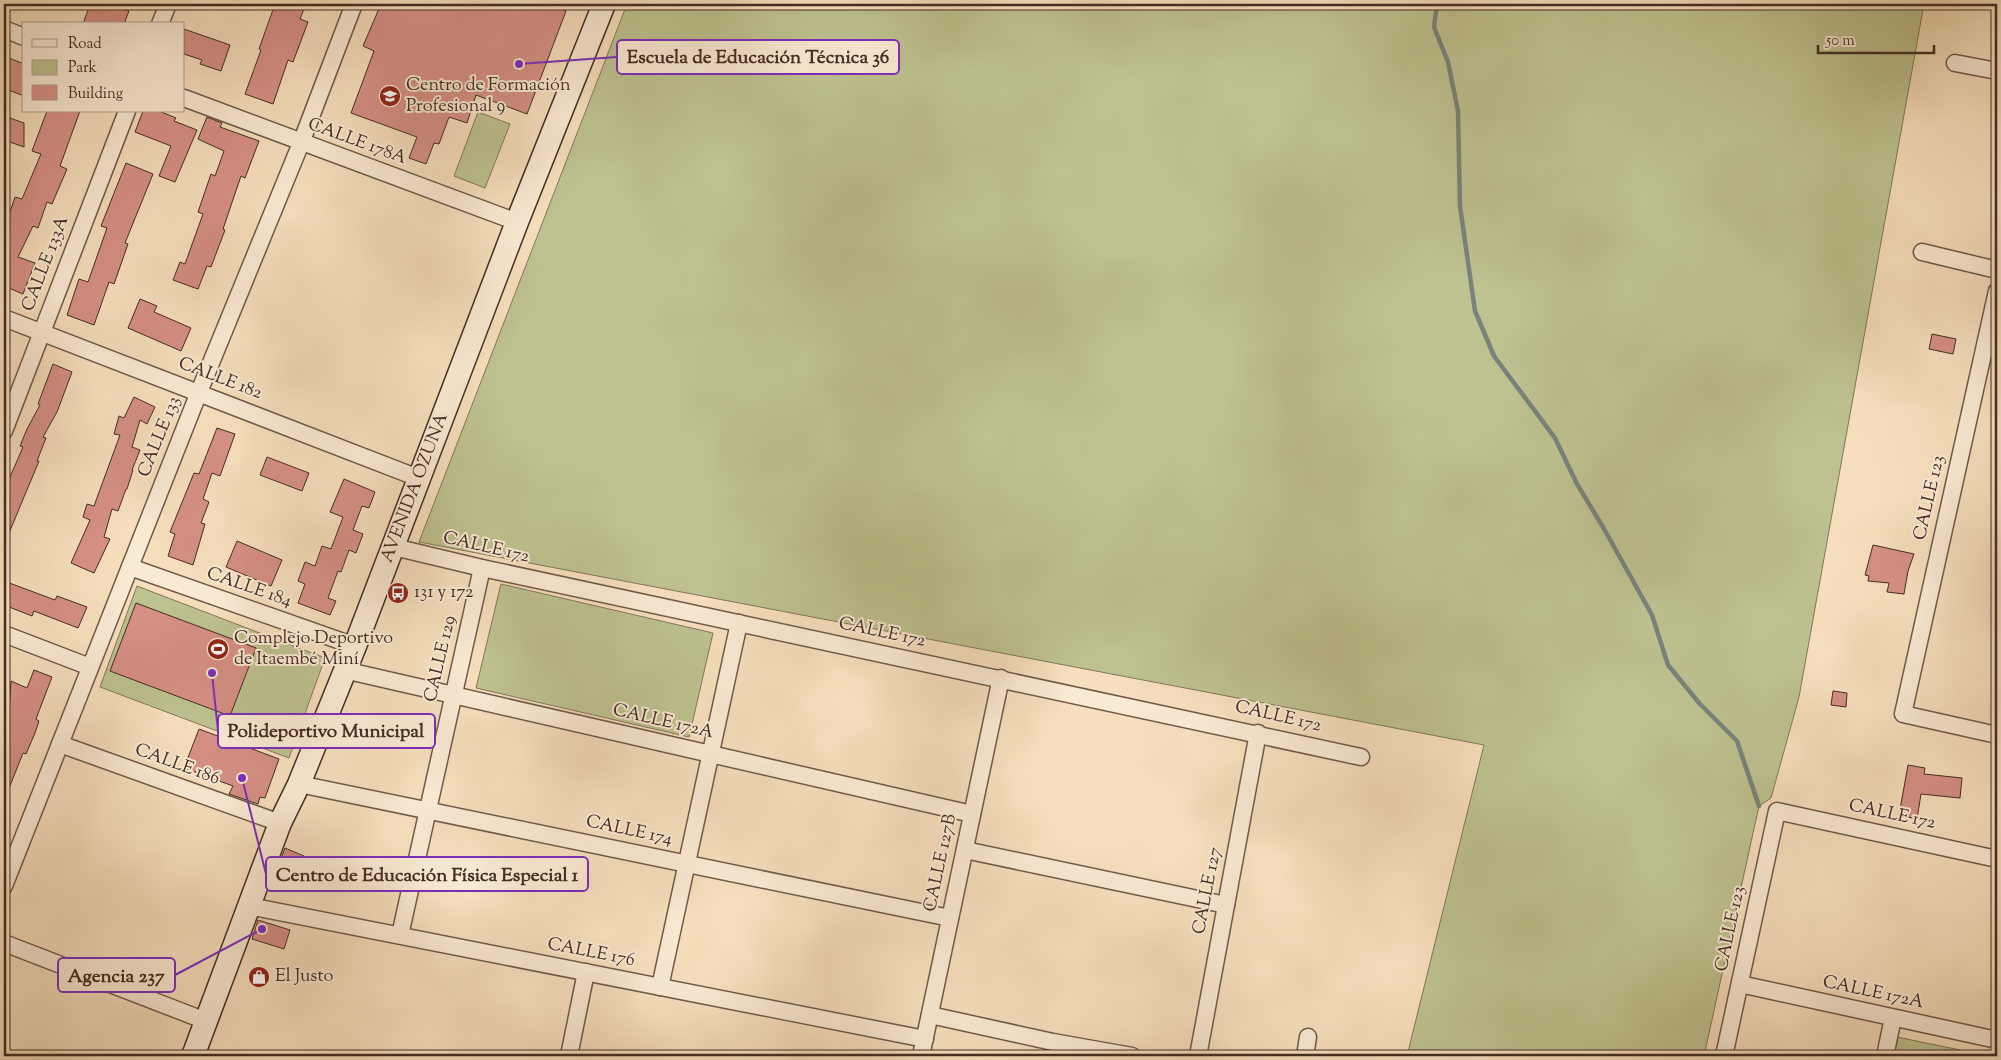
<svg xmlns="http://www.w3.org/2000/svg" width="2001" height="1060" viewBox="0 0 2001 1060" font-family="'Sorts Mill Goudy',serif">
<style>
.green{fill:#bec190;stroke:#80775a}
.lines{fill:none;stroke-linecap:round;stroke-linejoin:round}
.stream{stroke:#79837b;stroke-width:4.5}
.building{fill:#d69085;stroke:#422d24}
.minor-casing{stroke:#6f5a4a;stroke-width:19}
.secondary-casing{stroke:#422d24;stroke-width:25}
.minor{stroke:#faead4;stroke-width:16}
.secondary{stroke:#faead4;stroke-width:22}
.labels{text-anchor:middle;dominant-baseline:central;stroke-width:4;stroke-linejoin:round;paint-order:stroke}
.poi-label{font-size:18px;fill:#422d24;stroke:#faead4;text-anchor:start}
.street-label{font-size:18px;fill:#422d24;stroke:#faead4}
.leader{fill:none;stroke:#7b2cbf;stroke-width:2}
.callout-dot{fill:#7b2cbf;stroke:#faead4;stroke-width:2}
.callout{fill:#faead4;stroke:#7b2cbf;stroke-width:2}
.callout-label{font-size:19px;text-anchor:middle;font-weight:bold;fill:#422d24}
</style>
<rect width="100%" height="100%" fill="#f7dfbd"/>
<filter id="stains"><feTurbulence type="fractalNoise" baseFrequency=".004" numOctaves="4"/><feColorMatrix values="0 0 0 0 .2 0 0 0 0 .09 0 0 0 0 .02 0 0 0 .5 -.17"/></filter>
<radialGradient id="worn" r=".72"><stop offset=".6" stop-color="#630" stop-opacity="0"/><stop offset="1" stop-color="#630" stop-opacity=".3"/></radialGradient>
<g class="green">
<path d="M627,4H1924L1799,697L1771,798L1759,806L1704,1056H1407L1484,745L419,542Z"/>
<path d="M478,112L510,124L485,188L454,176Z"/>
<path d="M501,584L713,633L689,737L476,688Z"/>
<path d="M137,586L325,658L289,758L100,687Z"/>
<path d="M1897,1037L1989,1056H1893Z"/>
</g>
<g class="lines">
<path class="stream" d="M1437,4L1434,27L1448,62L1458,111L1460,206L1475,311L1494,356L1555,438L1577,484L1603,527L1652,615L1668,665L1700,704L1737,741L1759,806"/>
</g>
<g class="building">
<path d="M90,4H120L119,8L129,11L124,24H83Z"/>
<path d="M275,4H306L300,19L308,22L293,62L288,60L273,104L245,94L261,50L259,49Z"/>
<path d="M381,4H548L566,11L527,114L476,95L467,123L449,117L439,144L434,143L426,164L409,158L417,137L351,113L374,51L363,46Z"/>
<path d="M184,29L230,45L221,71L200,64L202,60L184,54Z"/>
<path d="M4,56L24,64V96L6,89L9,79L4,78Z"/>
<path d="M47,111H80L60,166L67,169L52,204L47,202L38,228L33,226L18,257L35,263L23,294L4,286V232L10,219L8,218L15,197L22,199L41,154L32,151Z"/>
<path d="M143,111H159L176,118L174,121L197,130L175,182L159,176L171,146L135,132Z"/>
<path d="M4,116L24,123V147L4,140Z"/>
<path d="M207,117L222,123L220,127L259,141L245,178L241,176L223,229L225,230L211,267L207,266L198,289L173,280L180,262L185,264L203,214L198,212L211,174L215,176L224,151L198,139Z"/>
<path d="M126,163L153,174L125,243L128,244L114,284L109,282L94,325L67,315L79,279L88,282L107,228L101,226Z"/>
<path d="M140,299L157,306L154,312L191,328L181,351L128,328Z"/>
<path d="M1932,334L1956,339L1953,354L1929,349Z"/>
<path d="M53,364L72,372L57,412L43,437L46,438L37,461H39L4,545V491L23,447L20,446L27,429L40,405L38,404Z"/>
<path d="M134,397L155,407L147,424L140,420L132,447L140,450L132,470H133L127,489H126L118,511L112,509L104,537L110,539L94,573L71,563L90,520L83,517L87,504L94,506L120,435L114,434L119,416L124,418Z"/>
<path d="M217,428L235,434L220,476L212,473L203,499L209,502L201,523L205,524L193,565L168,556L175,534L170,532L194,473L199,474Z"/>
<path d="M267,457L309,473L302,491L260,475Z"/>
<path d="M344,479L375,492L369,508L362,506L353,530L363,534L356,553L349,550L341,572L338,571L328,598L336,601L330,615L298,603L305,584L298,581L305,562L315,566L322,546L331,549L343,517L330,512Z"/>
<path d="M237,541L282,560L271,586L226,567Z"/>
<path d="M1873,545L1914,554L1908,571L1904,594L1887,592L1889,583L1868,581L1869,576L1865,575Z"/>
<path d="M4,581L55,600L57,596L87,607L78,628L34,611L32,616L4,605Z"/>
<path d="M136,603L256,648L230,716L110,671Z"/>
<path d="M34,670L52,677L36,719L39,721L35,733L26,754L23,753L4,801V737L9,724L5,722L9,712L11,681L27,688Z"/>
<path d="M1833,691L1847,693L1846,707L1831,705Z"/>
<path d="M199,729L279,759L265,798L260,797L258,804L229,794L233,786L184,768Z"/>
<path d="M1908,765L1925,768L1924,774L1962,778L1960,798L1921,794L1917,819L1899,815Z"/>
<path d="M285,848L304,856L292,890L272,883Z"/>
<path d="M258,920L290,930L284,949L252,939Z"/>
</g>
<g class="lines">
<g class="minor-casing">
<g id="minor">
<path d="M160,24L168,4"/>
<path d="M4,29L24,37"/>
<path d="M1955,63L1997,71"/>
<path d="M184,98L517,222"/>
<path d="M1922,252L1997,270"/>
<path d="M1997,291L1903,714L1997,735"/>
<path d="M4,318L421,479"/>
<path d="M4,431L127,111"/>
<path d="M394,547L482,568L1361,757"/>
<path d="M130,567L355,646"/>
<path d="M4,634L90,667"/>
<path d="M344,670L972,814"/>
<path d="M60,744L280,823"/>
<path d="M299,784L950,918"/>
<path d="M965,850L1226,905"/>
<path d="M4,886L199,392L301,143L354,4"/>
<path d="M249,906L925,1039"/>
<path d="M400,935L482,568"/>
<path d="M4,943L206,1021"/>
<path d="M1740,984L1997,1040"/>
<path d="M660,987L739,623"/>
<path d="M930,1015L1053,1042L1132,1056"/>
<path d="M569,1056L586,972"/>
<path d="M921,1056L1001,678"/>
<path d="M1198,1056L1258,733"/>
<path d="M1305,1056L1308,1037"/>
<path d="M1724,1056L1777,811L1997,859"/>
<path d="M1885,1056L1893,1018"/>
</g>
</g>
<g class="secondary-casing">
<g id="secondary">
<path id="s1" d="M193,1056L280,823L299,784L355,646L517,222L604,4"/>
</g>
</g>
<use href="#minor" class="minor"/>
<use href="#secondary" class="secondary"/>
</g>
<defs>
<g id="school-disc" transform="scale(1.125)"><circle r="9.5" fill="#8f2418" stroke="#faead4"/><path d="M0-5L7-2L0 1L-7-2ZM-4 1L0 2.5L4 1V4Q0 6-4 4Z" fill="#fff"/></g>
<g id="bus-disc" transform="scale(1.125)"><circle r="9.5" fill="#8f2418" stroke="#faead4"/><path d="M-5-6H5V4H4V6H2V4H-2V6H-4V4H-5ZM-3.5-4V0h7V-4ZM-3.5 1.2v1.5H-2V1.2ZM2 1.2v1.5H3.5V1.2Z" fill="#fff"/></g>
<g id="stadium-disc" transform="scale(1.125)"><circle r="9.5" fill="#8f2418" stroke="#faead4"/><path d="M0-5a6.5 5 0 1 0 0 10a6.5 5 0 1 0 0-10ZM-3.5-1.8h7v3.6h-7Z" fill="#fff"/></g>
<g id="shop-disc" transform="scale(1.125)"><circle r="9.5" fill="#8f2418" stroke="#faead4"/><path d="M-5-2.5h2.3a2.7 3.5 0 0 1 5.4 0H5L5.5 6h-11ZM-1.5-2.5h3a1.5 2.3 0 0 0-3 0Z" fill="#fff"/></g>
</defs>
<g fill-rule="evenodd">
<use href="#school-disc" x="390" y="96"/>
<use href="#bus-disc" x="398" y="593"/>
<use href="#stadium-disc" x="218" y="649"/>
<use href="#shop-disc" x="259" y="977"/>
</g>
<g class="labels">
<g class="poi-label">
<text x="406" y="86">Centro de Formación<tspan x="406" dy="21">Profesional 9</tspan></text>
<text x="414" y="593">131 y 172</text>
<text x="234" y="639">Complejo Deportivo<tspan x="234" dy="21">de Itaembé Miní</tspan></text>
<text x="275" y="977">El Justo</text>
</g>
<g class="street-label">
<text transform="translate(357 142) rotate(20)">CALLE 178A</text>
<text transform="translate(46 264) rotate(-69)">CALLE 133A</text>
<text transform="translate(220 379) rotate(21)">CALLE 182</text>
<text transform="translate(160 437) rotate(-68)">CALLE 133</text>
<text stroke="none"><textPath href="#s1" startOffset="610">AVENIDA OZUNA</textPath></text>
<text transform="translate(1930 498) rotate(-77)">CALLE 123</text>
<text transform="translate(486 548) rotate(13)">CALLE 172</text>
<text transform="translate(249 588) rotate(19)">CALLE 184</text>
<text transform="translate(882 633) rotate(12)">CALLE 172</text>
<text transform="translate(441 659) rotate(-77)">CALLE 129</text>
<text transform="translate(1278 717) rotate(13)">CALLE 172</text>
<text transform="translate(663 722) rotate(13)">CALLE 172A</text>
<text transform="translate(177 765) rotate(20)">CALLE 186</text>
<text transform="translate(1892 815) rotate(12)">CALLE 172</text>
<text transform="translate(629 831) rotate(12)">CALLE 174</text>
<text transform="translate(941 863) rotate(-78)">CALLE 127B</text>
<text transform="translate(1208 891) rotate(-79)">CALLE 127</text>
<text transform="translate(1731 929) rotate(-78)">CALLE 123</text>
<text transform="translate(591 953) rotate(11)">CALLE 176</text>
<text transform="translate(1873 993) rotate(12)">CALLE 172A</text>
</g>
</g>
<path class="leader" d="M519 64L617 57M212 673L218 731M242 778L266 874M262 929L175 975"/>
<g class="callout-dot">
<circle cx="519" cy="64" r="5"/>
<circle cx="212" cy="673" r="5"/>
<circle cx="242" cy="778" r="5"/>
<circle cx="262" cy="929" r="5"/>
</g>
<g class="callout">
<rect x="617" y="40" width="282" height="34" rx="5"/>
<rect x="218" y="714" width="217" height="34" rx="5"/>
<rect x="266" y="857" width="322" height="34" rx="5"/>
<rect x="58" y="958" width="117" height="34" rx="5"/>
</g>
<g class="callout-label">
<text x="758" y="63">Escuela de Educación Técnica 36</text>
<text x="326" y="737">Polideportivo Municipal</text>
<text x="427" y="881">Centro de Educación Física Especial 1</text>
<text x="116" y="982">Agencia 237</text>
</g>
<rect width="2001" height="1060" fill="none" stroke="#f7dfbd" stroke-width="20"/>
<rect x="5" y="5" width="1991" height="1050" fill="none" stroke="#422d24" stroke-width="2.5"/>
<rect x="10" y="10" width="1981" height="1040" fill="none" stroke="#422d24"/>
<rect x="22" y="22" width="162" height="90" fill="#faead4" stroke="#b09e8e"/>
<rect x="32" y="39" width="25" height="8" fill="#faead4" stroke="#b09e8e"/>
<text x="68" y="48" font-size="15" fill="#422d24">Road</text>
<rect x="32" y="60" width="25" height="15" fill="#bec190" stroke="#b09e8e"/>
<text x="68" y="72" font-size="15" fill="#422d24">Park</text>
<rect x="32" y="85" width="25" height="15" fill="#d69085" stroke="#b09e8e"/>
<text x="68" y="98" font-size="15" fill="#422d24">Building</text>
<path d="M1818 45v8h116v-8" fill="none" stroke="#422d24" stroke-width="2.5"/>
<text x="1826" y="45" font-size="15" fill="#422d24" stroke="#faead4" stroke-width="4" paint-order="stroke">50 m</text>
<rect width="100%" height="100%" filter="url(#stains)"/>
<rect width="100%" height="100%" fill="url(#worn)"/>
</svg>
